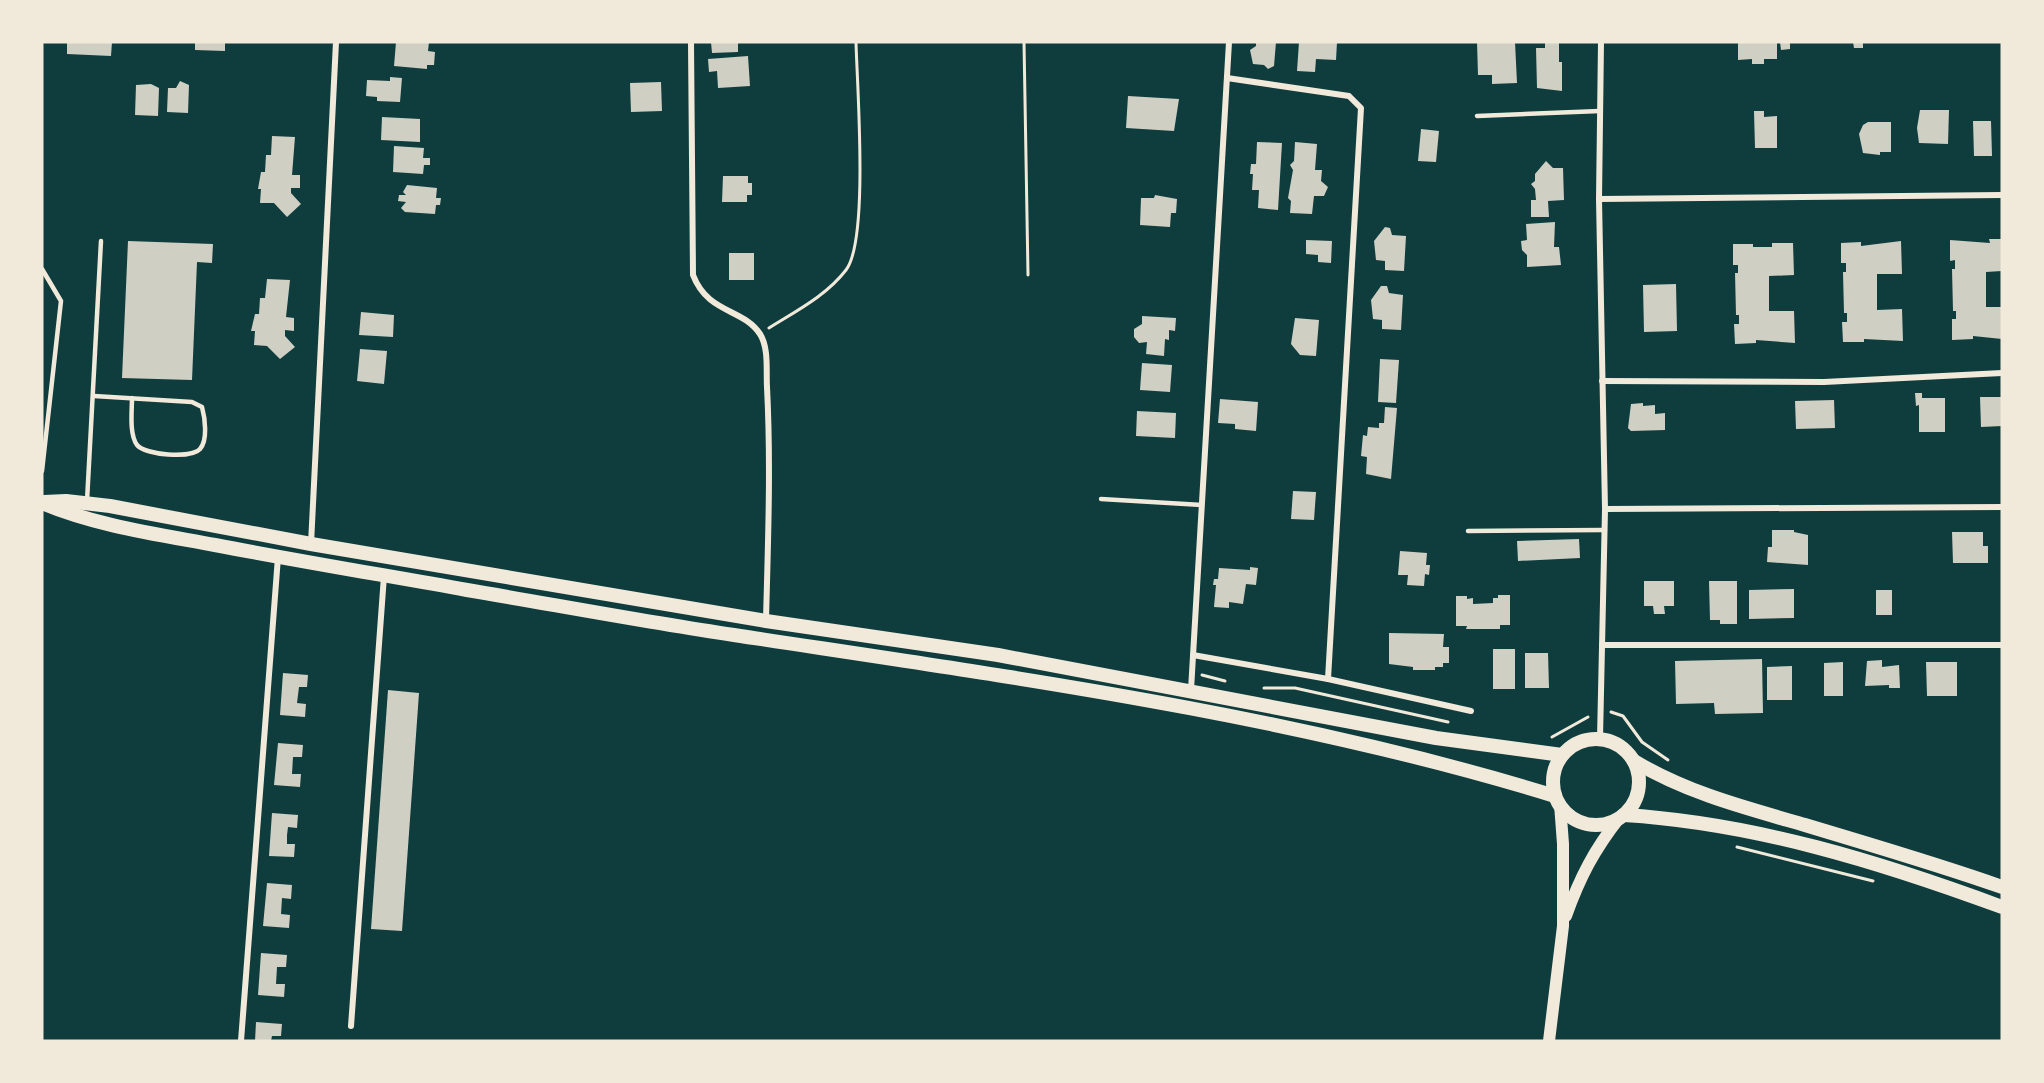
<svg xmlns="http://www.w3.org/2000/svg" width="2044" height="1083" viewBox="0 0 2044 1083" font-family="'IBM Plex Sans',sans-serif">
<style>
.building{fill:#cfcfc3}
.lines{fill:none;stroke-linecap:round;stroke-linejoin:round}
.path{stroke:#f1e9da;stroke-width:3}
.service{stroke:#f1e9da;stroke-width:4.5}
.minor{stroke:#f1e9da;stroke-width:6}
.secondary{stroke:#f1e9da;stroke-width:12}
.primary{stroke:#f1e9da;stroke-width:14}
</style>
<rect width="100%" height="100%" fill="#0f3d3e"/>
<g class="building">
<path d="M67,42H112L111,56L67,54Z"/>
<path d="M195,42H225V51L195,50Z"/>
<path d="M396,42H429L428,51L435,52L434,65H427V69L394,66Z"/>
<path d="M711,42H738V52L712,53Z"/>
<path d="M1256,42H1276L1274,66L1268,69L1264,65L1253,64L1250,50L1256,46Z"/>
<path d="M1299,42H1337L1336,60L1316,59L1315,72L1297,71Z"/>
<path d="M1477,42H1515L1517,83L1492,84V75H1478Z"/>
<path d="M1545,42H1559V62H1562V91L1537,88L1536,48H1545Z"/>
<path d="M1738,42H1777V59H1764V64H1752V59L1738,60Z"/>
<path d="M1780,42H1790V49L1781,50Z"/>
<path d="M1853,42H1863V48H1854Z"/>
<path d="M748,56L750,86L718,88L717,71L709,72L708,59Z"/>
<path d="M390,77L402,78L400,102L377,101V97L366,96L367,80L390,81Z"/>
<path d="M180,81L189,85L188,113L167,112L168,88H176Z"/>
<path d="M661,82L662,111L631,112L630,83Z"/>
<path d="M151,84L159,88L158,116L135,115L136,85Z"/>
<path d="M1128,96L1179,99L1174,131L1126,128Z"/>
<path d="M1920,110H1949L1948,144L1919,143L1917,128Z"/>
<path d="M1754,111H1764V117L1777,116V148H1755Z"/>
<path d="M382,117L420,119V142L381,140Z"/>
<path d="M1973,121H1991L1992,156H1974Z"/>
<path d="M1868,122H1891V152H1880V155L1863,153L1859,134L1863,125Z"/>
<path d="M1421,129L1439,131L1436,162L1418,161Z"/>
<path d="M272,136L295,137L292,175H300V188H291V193L301,204L287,217L274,203H260L261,189H258L261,172H265L266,155H271Z"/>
<path d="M1257,142L1282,143L1278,210L1258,208L1259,190H1252L1253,174H1250L1251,164H1256Z"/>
<path d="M1295,142L1317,144L1315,170H1322L1321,181L1328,187L1324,196H1314L1312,214L1290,213L1291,201L1288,198L1293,170L1290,165L1294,161Z"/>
<path d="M394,146L424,148L423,158H430V165H424L423,174L393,172Z"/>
<path d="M1546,161L1553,168H1563L1564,200L1548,201L1549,217H1531V200H1536L1535,189L1531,184L1535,181V174Z"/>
<path d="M723,176H748V183H752V195H747V202H722Z"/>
<path d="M407,185L437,188L436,198H441L440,205H436L435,214L405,212L401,208L406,202L398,201L399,195H406L403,192Z"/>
<path d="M1155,195L1177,199L1176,213H1171L1170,227L1140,225L1141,198H1154Z"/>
<path d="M1555,222L1554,247H1559L1561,265L1527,267V255L1522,250L1521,241L1527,240L1526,224Z"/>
<path d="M1385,227L1390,228L1392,235L1406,236L1404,271L1385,270V261L1376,260L1374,241Z"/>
<path d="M1989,239H2002V271L1986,272V307H2002V339L1973,336V339L1952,340V319H1956V311H1953L1952,269H1955V260L1950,261V240L1990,243Z"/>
<path d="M1306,240L1332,241L1331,263L1318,262V255L1306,254Z"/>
<path d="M128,241L213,244L212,263L197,262L192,380L122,378Z"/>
<path d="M1901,241L1902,274H1877V310L1902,309L1903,341L1864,339V342H1843L1842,322H1847V313H1844L1843,272H1846V263H1841V243L1861,242V246Z"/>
<path d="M1772,243H1793L1794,275L1769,276V311H1794L1795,343L1756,340V343L1735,344L1734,324H1739V315H1736L1735,273H1738V265H1733V244H1753V247H1772Z"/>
<rect x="729" y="253" width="25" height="27"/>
<path d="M267,279L290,280L286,317L294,318V331L285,330V336L295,347L280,359L267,346L254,345L255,331H251L255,314H259L260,298H265Z"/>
<path d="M1676,284L1677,331L1644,332L1643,285Z"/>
<path d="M1381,286H1387L1389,293L1403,295L1401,330L1382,329V320L1373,319L1371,300Z"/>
<path d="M361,312L394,315L393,337L359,335Z"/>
<path d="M1142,316L1176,318L1175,331L1169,330V340L1165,339L1164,356L1146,354L1147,342L1139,343L1134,337V329L1142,324Z"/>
<path d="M1295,318L1319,320L1316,356L1300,355L1291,344Z"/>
<path d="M360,349L387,351L384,384L357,381Z"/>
<path d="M1380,359L1399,360L1396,403L1378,402Z"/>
<path d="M1142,363L1172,365L1170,392L1140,390Z"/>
<path d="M1915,393H1922V398H1945V432H1919V405L1916,406Z"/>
<path d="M1980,397H2002V426L1981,427Z"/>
<path d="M1220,399L1258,402L1256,431L1235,429V424L1218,423Z"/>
<path d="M1834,400L1835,428L1796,429L1795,401Z"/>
<path d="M1643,403V406L1655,405V414L1665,413V430L1631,431L1628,428L1631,404Z"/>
<path d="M1385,407L1397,408L1391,479L1366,474L1367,457L1361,456L1363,435L1367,436L1368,427L1379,428V423H1384Z"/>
<path d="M1137,411L1176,413L1175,438L1136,436Z"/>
<path d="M1293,491L1316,492L1314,520L1291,519Z"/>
<path d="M1772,530H1794V532L1808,535V565L1767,562L1768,547H1772Z"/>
<path d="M1952,532H1983V546H1988V563H1953Z"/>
<path d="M1579,539L1580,558L1518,561L1517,541Z"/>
<path d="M1400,551L1427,553L1426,565H1430L1429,575L1425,574L1424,586L1407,585L1408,575H1398Z"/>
<path d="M1250,567L1258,568L1256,585L1246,584L1243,604L1229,602V608L1214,607L1216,585H1213L1214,579H1218L1219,568L1250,570Z"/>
<path d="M1644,581H1674V606H1664L1665,614H1654L1653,606H1644Z"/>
<path d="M1709,581H1737V624H1720V620H1710Z"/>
<path d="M1794,589V618L1749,619V590Z"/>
<rect x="1876" y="590" width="16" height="25"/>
<path d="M1498,595H1510V625H1500V629H1466L1467,626H1456V596H1467V599L1473,598V604L1493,603V598H1498Z"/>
<path d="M1389,633L1444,634L1443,647H1449V663H1443V667H1435V670H1413V667L1389,664Z"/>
<rect x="1493" y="649" width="22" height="40"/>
<path d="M1525,653H1548L1549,688H1525Z"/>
<path d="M1762,659L1763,713L1715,714L1714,703L1676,704L1675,661Z"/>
<path d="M1882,660V667L1899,665L1900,688H1889V685L1865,686L1867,661Z"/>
<path d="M1843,662V696H1824V663Z"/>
<path d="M1926,662H1957V696H1927Z"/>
<path d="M1792,666V700H1767V667Z"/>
<path d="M283,673L308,675L307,687H299L297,703L306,704L305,717L280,715Z"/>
<path d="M388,690L419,693L402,931L371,929Z"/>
<path d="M278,743L303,745L302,757H293L292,774H301L300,787L274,785Z"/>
<path d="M272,813L298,815L297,828L288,827L287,835V844H295L294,857L269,856Z"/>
<path d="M267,883L292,885L291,899L282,898L281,914L290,915L289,928L263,926Z"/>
<path d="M261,953L287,955L286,967H277L276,984H285L284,997L258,995Z"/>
<path d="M256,1022L282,1024L281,1036H272L271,1041H255Z"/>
</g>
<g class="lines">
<g class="path">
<path d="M1024,42L1028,275"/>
<path d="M769,328C796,311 826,296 846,270C869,240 857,86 856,42"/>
<path d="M1202,675L1225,681"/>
<path d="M1264,688H1295L1448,722"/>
<path d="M1611,712L1623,716L1642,742L1668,760"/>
<path d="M1552,737L1588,717"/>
<path d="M1737,847L1873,881"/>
</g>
<g class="service">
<path d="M1477,116L1600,111"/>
<path d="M42,269L61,301L42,471"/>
<path d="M94,396L192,402L202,407C205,418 208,440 200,449C191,459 145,455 137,445C129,434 132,411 132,398"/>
<path d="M1101,499L1202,505"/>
<path d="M87,501L101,241"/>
<path d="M1468,531L1605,530"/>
</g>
<g class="minor">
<path d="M691,42L693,275C708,314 743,308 760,334C769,348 766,371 767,387C771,465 768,542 766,620"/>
<path d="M1227,78L1349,96L1361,108L1328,679"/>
<path d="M1599,199L2002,195"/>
<path d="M1602,381L1824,382L2002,373"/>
<path d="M1605,509L2002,507"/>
<path d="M311,544L336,42"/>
<path d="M1602,645H2002"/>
<path d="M1193,655L1328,679L1471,711"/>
<path d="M1191,690L1229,42"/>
<path d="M1600,738L1605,509L1599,199L1601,42"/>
<path d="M351,1026L384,576"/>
<path d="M241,1041L278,557"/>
</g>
<g class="secondary">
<path d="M1566,916C1580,877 1594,850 1620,817"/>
<path d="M1549,1041L1563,926V844L1560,804"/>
</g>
<g class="primary">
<path d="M44,502L66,501L110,506L311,544L766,621L998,655L1436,738L1562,755"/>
<path d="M42,503C97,526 156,534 215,545C299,561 383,575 467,590C556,605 645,622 734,635C1010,677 1289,714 1555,796"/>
<circle cx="1596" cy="782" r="43"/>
<path d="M1634,761C1687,793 1746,808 1805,825C1871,845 1937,864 2002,887"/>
<path d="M1624,815C1754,823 1880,862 2002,907"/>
</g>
</g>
<rect width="2044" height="1083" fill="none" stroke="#f1e9da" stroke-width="87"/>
</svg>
